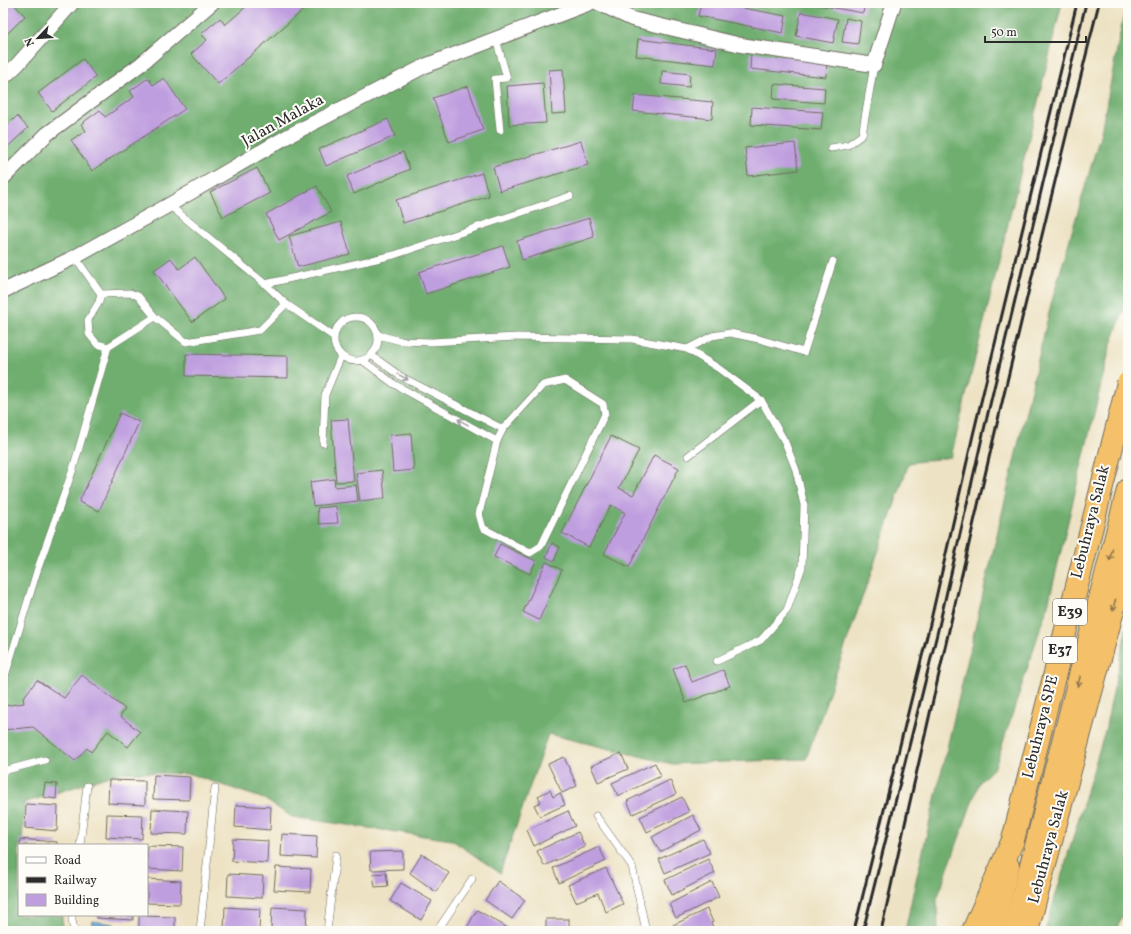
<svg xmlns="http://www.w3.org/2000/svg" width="1131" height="934" viewBox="0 0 1131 934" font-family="Vollkorn,serif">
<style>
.forest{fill:#6fae70;stroke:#4d6c4e}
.water{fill:#66aadb;stroke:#486a83}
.building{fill:#bf9edf}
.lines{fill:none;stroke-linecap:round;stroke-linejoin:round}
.service-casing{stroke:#6f6b60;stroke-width:8}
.minor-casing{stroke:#6f6b60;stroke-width:16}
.trunk-casing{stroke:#6f6b60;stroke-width:24}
.motorway-casing{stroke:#6f6b60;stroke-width:24}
.service{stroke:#fff;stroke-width:7}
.minor{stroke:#fff;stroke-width:14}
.trunk{stroke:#f4c16b;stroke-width:22}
.motorway{stroke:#f4c16b;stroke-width:22}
.rail{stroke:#2b2b2b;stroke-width:3}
.motorway-bridge-casing{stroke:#6f6b60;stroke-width:24;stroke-linecap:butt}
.motorway-bridge{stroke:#f4c16b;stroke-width:22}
.oneway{stroke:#a0a0a0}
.oneway2{stroke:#90764b}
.labels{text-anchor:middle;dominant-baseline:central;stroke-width:4;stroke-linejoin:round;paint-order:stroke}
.shield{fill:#fdfcf7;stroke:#6a6a68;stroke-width:1}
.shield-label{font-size:15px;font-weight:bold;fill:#2b2b2b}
.street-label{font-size:16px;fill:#2b2b2b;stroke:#fdfcf7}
</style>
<rect width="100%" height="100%" fill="#fdfcf7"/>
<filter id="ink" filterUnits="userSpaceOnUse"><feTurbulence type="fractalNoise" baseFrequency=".025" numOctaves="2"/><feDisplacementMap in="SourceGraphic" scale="8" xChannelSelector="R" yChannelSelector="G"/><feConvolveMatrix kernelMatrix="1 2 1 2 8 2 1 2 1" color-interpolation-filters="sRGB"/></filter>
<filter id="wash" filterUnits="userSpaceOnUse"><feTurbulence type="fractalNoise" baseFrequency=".012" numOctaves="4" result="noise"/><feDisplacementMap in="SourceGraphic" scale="16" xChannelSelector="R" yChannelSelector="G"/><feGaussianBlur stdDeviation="0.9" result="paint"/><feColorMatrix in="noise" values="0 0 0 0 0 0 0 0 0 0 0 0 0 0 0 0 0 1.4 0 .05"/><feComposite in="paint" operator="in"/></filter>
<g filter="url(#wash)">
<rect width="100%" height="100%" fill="#ede2c3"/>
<g class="forest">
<path d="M3,3H1062L951,457L909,463L806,759L672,764L548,734L500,873L452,840L292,817L264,799L190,774L122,772L24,803L22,845H19V915H62L63,931H3Z"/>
<path d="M1126,3H1128V299L1110,347L1048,605L995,767L979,783L937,899L938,931H905L914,889L1051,304L1101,132Z"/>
<path d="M1128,621V905L1115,931H1045L1105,731Z"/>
</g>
<path class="water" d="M92,921L114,924L113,931H91Z"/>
<g id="blocks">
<g class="building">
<path d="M10,3H13L25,16L3,38V10Z"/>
<path d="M248,3H307L309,5L218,84L191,54L207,40L201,34L220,18L225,25L249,4Z"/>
<path d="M701,3H716L786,16L783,33L698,16Z"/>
<path d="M806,3H865L863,13Z"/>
<path d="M801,12L838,19L833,43L796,36Z"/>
<path d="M846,18L861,21L858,44L842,42Z"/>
<path d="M638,39L717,49L715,65L636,56Z"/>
<path d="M751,52L827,60L826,77L750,69Z"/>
<path d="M83,59L96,77L52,111L38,93Z"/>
<path d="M563,69L566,113L552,114L549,70Z"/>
<path d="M662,71L690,74L689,87L661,84Z"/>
<path d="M148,78L153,85L164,78L185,109L92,171L71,140L86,131L81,124L100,110L105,117L134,97L130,91Z"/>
<path d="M543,83L546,123L509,125L507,86Z"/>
<path d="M774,84L825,88L824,103L773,99Z"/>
<path d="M468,86L483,130L449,142L433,98Z"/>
<path d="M635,95L713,102L712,119L633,111Z"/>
<path d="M752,107L823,112L821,130L751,125Z"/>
<path d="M17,116L28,128L3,151V130Z"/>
<path d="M388,119L395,136L326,166L319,149Z"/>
<path d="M581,141L588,165L500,191L493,167Z"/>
<path d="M795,143L798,170L748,176L745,148Z"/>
<path d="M403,152L410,169L354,194L347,176Z"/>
<path d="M257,168L270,193L223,217L210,192Z"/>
<path d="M482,173L489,196L403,223L396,200Z"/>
<path d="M317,186L331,212L279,240L266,214Z"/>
<path d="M589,218L594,237L522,260L517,241Z"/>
<path d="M341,222L350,254L298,267L289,236Z"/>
<path d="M503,246L510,267L426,294L419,272Z"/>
<path d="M195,257L225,299L192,322L154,270L171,258L179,269Z"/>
<path d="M186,354L288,356V378L186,376Z"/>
<path d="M120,413L139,422L99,511L79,502Z"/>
<path d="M348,419L354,481L336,482L331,420Z"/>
<path d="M411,433L414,470L393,472L390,435Z"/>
<path d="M611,436L639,450L619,488L633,495L654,455L679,468L629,567L604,554L625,513L611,505L589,547L562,533Z"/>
<path d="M382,470L385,498L360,501L356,473Z"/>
<path d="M334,479L335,487L356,485L358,501L313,506L310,482Z"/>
<path d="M336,506L338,523L319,524L317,508Z"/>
<path d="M552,543L560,547L554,561L546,557Z"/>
<path d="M500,544L536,561L530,574L494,557Z"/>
<path d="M546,562L562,570L539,620L523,612Z"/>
<path d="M685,664L692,682L723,670L730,686L686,703L673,669Z"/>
<path d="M82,675L125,709L120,716L140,732L128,747L108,731L91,752L87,748L75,761L33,727L3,730V706L24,703L23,698L37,680L64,698Z"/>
<path d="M621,753L628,769L598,782L591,766Z"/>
<path d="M564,757L577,786L562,793L548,764Z"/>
<path d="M655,763L661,776L618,796L612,783Z"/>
<path d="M154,775L190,777L189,800L153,799Z"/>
<path d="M109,780L145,781V805L108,803Z"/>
<path d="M670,780L676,794L633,814L627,801Z"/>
<path d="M45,783L57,784L56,799L43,797Z"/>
<path d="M550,790L553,797L560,793L565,805L540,816L534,805L541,802L538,796Z"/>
<path d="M682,797L689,812L647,832L640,817Z"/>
<path d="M26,804L58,806L57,831L25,828Z"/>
<path d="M236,805L271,807L270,830L235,827Z"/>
<path d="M152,809L188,811L187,834L151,833Z"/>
<path d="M568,811L575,826L534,846L527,830Z"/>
<path d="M107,814L143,815L142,839L106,837Z"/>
<path d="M693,815L701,830L660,852L652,837Z"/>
<path d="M578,832L585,847L544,866L537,851Z"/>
<path d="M282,834L317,836L316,858L281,856Z"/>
<path d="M20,839L57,842V845H20Z"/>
<path d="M233,839L268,841L267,863L232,861Z"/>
<path d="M703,839L710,853L665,873L659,859Z"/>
<path d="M147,846L183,847L182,871L147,869Z"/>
<path d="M599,847L606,861L559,883L553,868Z"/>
<path d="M403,851V869L371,870L370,852Z"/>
<path d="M422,854L449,873L436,892L410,873Z"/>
<path d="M708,859L715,873L672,895L665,880Z"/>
<path d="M276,867L311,869L310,892L274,890Z"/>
<path d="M606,868L623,904L606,912L598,893L576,902L568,885Z"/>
<path d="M386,873L388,886L375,887L373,874Z"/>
<path d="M228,874L263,876L262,898L227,896Z"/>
<path d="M147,879L181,881L180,904L147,903Z"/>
<path d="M498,881L525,900L512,919L485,900Z"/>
<path d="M712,882L719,897L676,918L669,904Z"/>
<path d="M401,883L432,901L421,920L390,901Z"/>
<path d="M225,907L260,909L259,931L224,929Z"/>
<path d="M272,907L307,909L306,931L271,929Z"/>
<path d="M707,909L713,922L711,923L714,929L710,931H676L673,925Z"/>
<path d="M477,910L508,928L507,931H470L466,929Z"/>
<path d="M97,915H133V920L97,918Z"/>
<path d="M139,916L175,917V931H139Z"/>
<rect x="546" y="919" width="23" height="12"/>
</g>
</g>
</g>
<g filter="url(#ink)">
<use href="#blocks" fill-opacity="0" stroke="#6f6b60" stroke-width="1"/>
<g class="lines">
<g class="service-casing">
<g id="service">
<path d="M496,39L507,78L495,79L500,130"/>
<path d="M831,148L848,145L862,135L874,65"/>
<path d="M169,205L265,284L286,304L333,336"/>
<path d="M75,257L101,294"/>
<path d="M265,284L394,255L570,196"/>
<path d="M155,317L108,347L97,344L89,334L88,320L99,302L101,294L130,293L138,296L155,317L186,342L260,330L286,304"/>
<circle cx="356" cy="339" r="22"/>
<path d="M378,335L401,341L432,342L517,337L632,339L687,349L718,368L761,400L785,442L796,470L804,505L802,567L787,610L761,640L717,661"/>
<path d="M687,349L712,336L730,333L759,339L804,352L833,261"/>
<path d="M371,355L400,376L503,429"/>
<path d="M362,360L394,384L497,441"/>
<path d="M565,380L603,404L605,414L541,546L530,553L483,528L479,514L497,441L503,429L543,385Z"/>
<path d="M323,443L325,395L341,356"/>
<path d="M688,456L761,400"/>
<path d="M3,696L5,676L37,571L73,469L108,347"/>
<path d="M3,771L45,760"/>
<path d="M596,816L632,866L646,931"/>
<path d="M80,845L87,786"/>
<path d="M72,915V920L74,931"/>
<path d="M200,931L215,788"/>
<path d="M327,931L336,855"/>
<path d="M437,931L472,879"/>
</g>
</g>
<g class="minor-casing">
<g id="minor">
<path d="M598,3L632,19L741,45L874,65L894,3"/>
<path d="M3,78L17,65L72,3"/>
<path d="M3,178L47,134L141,64L212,3"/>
<path d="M3,291L75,257L169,205L288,136L427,65L590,3"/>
</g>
</g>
<g class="trunk-casing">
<g id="trunk">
<path d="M992,931L1008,866"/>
<path d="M1027,931L1128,554"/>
</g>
</g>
<g class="motorway-casing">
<g id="motorway">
<path d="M973,931L1013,840"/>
<path d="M1014,931L1128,490"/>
</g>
</g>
<use href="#service" class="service"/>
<use href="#minor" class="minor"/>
<use href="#trunk" class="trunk"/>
<use href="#motorway" class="motorway"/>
<g class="rail">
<path d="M854,931L930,624L973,435L1077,3"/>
<path d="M863,931L939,626L982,438L1086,3"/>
<path d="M881,931C950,621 1022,311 1099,3"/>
</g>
<g class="motorway-bridge-casing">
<path id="motorway-bridge" d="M1013,840L1128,383"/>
</g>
<use href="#motorway-bridge" class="motorway-bridge"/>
</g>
<defs><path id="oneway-shaft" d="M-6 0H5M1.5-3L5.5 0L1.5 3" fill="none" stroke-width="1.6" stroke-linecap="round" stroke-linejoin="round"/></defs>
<g class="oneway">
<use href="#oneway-shaft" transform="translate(403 377) rotate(29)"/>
<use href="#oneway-shaft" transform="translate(463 422) rotate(-151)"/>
</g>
<g class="oneway2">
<use href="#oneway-shaft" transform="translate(1111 555) rotate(104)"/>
<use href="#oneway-shaft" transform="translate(1114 605) rotate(105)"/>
<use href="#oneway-shaft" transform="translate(1079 681) rotate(104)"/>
</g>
</g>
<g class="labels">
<g class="shield">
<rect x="1053" y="599" width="34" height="26" rx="3"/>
<rect x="1043" y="637" width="34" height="26" rx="3"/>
</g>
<g class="shield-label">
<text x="1070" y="612">E39</text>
<text x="1060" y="650">E37</text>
</g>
<g class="street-label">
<text transform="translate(283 121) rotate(-29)">Jalan Malaka</text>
<text transform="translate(1091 522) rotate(-76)">Lebuhraya Salak</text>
<text transform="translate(1041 727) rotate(-76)">Lebuhraya SPE</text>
<text transform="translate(1049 847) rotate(-75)">Lebuhraya Salak</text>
</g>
</g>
<rect width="1131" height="934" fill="none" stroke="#fdfcf7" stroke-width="16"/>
<rect x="18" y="844" width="130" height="72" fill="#fdfcf7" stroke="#a9a8a5"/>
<rect x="26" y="857" width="20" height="6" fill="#ffffff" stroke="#a9a8a5"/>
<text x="54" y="864" font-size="12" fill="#2b2b2b">Road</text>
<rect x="26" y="877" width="20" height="6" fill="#2b2b2b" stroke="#a9a8a5"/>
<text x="54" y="884" font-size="12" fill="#2b2b2b">Railway</text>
<rect x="26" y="894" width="20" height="12" fill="#bf9edf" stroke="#a9a8a5"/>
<text x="54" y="904" font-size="12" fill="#2b2b2b">Building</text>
<g transform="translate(38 38) rotate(245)" stroke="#fdfcf7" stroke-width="3" paint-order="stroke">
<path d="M0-3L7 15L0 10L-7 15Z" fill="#2b2b2b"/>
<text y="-6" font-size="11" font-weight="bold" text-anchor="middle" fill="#2b2b2b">N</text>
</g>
<path d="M985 36v6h101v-6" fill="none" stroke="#2b2b2b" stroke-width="2"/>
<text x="991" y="36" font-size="12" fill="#2b2b2b" stroke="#fdfcf7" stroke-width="3" paint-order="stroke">50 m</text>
</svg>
